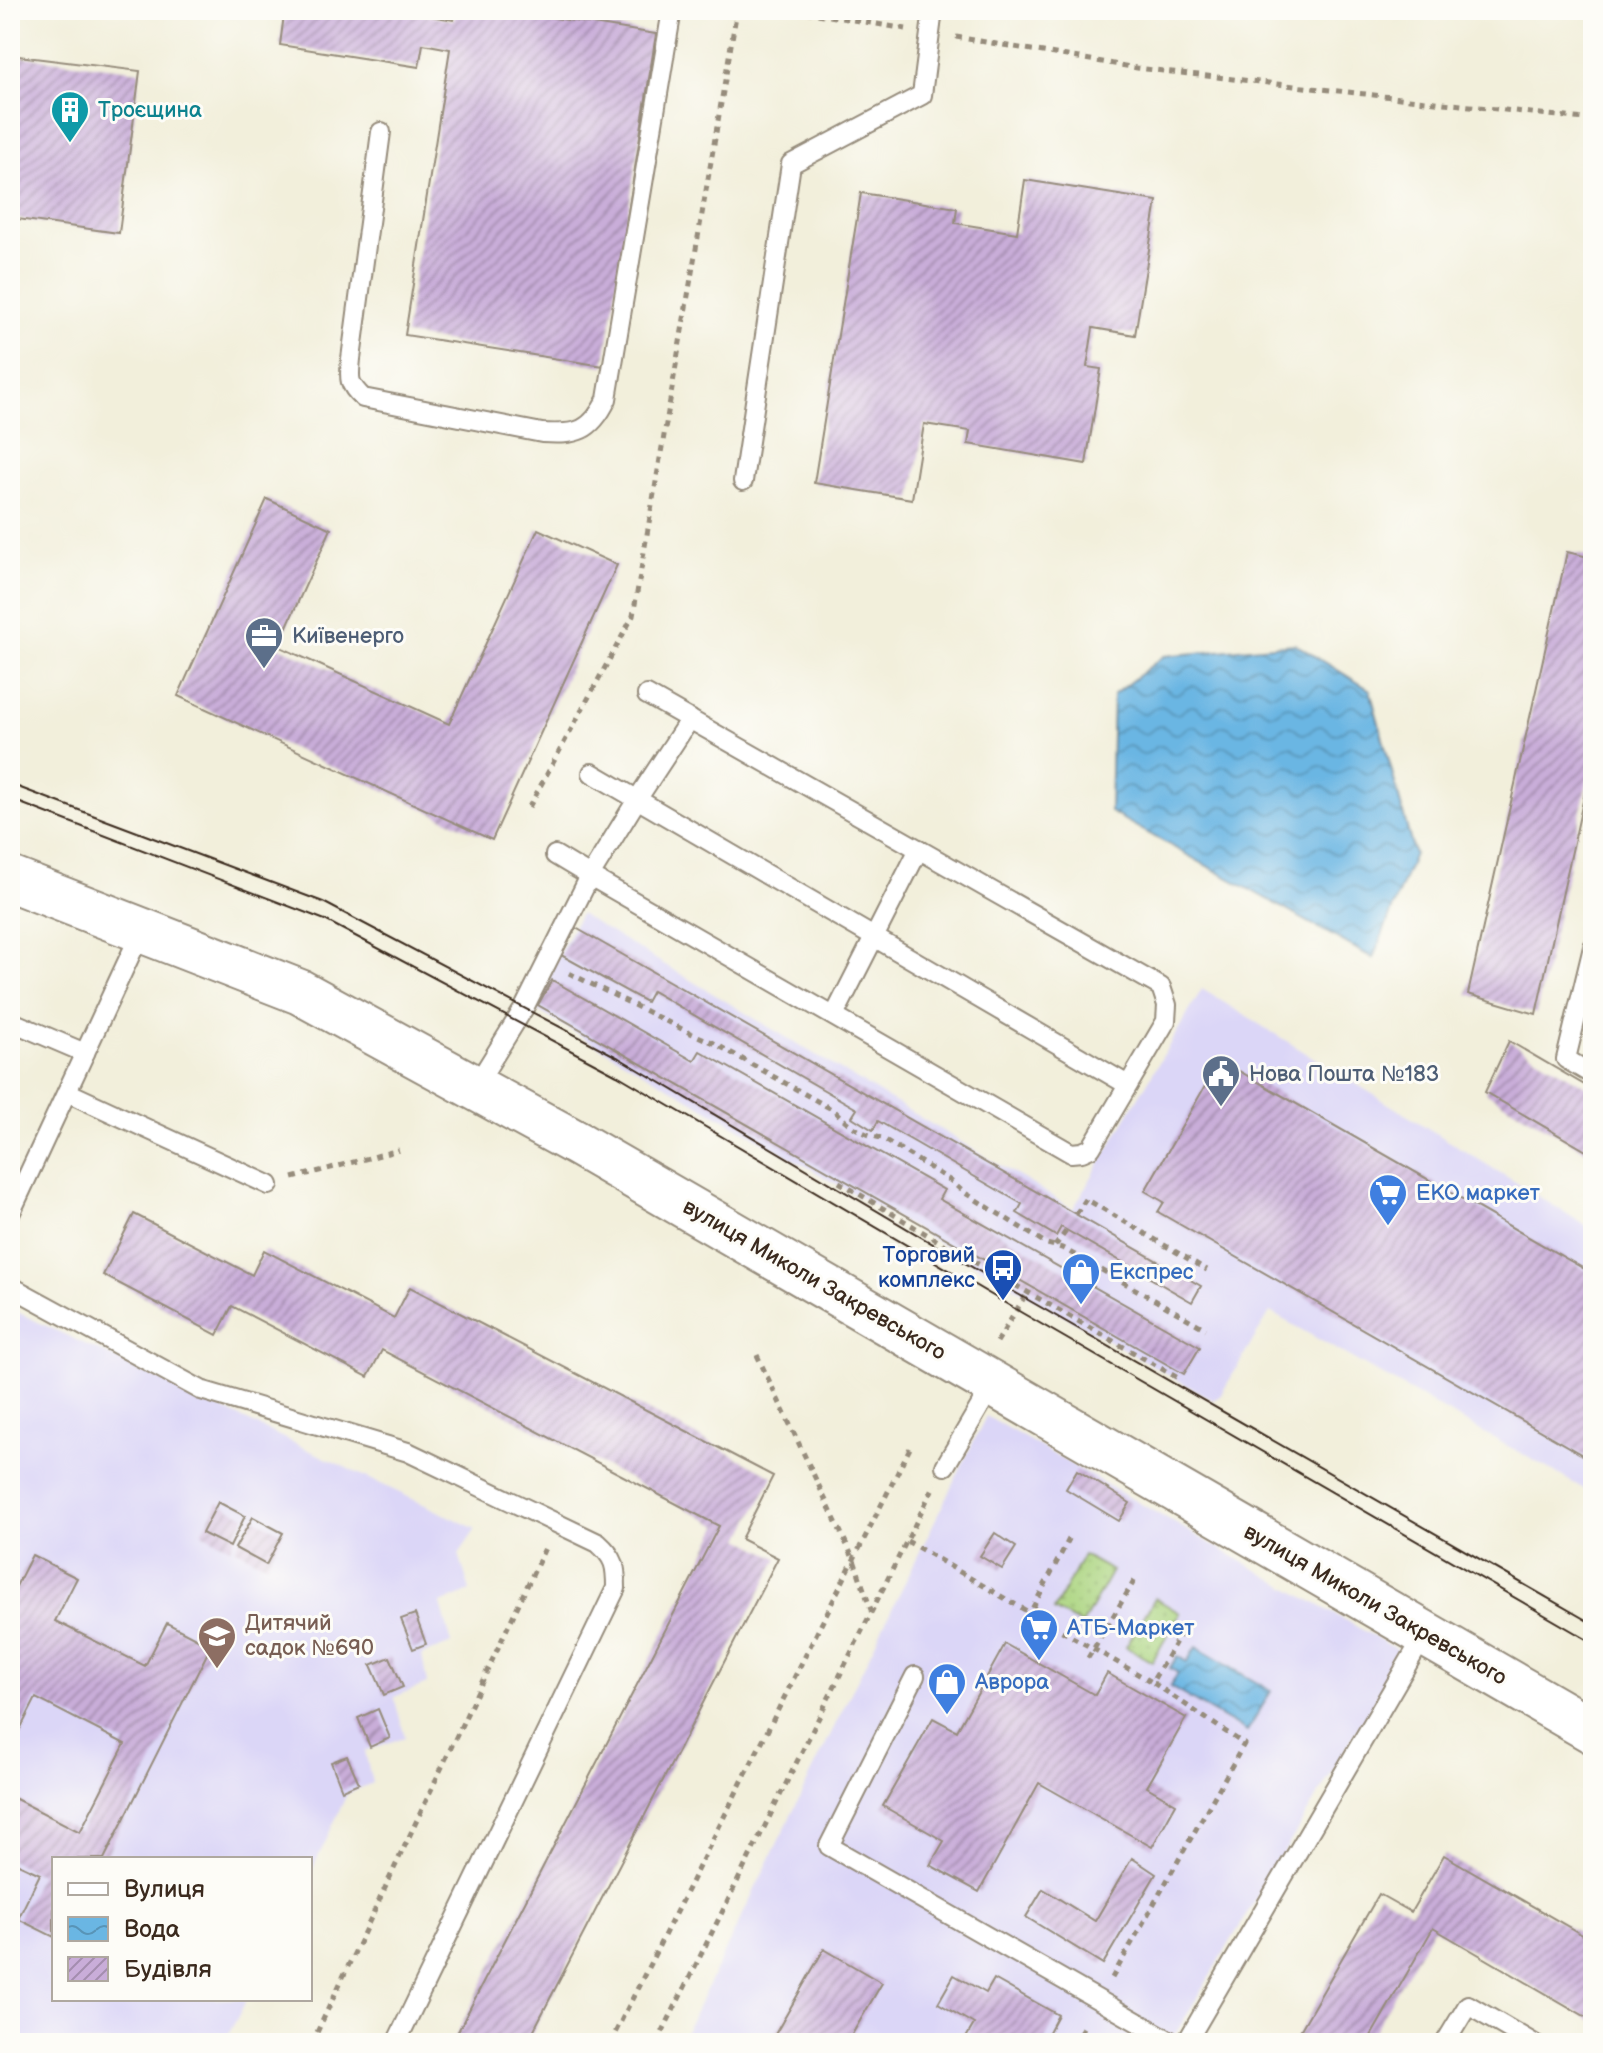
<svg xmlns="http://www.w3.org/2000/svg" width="1603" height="2053" viewBox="0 0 1603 2053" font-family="'Balsamiq Sans',sans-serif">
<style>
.built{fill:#dbd6f7}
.grass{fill:url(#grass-dots);stroke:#727f4e;stroke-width:2}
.water{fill:url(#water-waves);stroke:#527080;stroke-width:2}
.building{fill:url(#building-hatch)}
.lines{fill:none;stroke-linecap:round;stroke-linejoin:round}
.service-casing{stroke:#968c7c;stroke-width:22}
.tertiary-casing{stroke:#968c7c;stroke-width:48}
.path{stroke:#968c7c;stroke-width:5;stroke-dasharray:6 6;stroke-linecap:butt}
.service{stroke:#fff;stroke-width:18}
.tertiary{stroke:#fff;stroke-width:44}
.tram{stroke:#3b2a1e;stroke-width:2}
.labels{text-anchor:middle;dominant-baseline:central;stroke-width:6;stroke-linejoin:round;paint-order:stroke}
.culture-label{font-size:22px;fill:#0d838f;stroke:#fdfcf7;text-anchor:start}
.service-label{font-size:22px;fill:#4e5e75;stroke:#fdfcf7;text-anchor:start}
.shop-label{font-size:22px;fill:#366cbe;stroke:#fdfcf7;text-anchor:start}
.transit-label{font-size:22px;fill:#164399;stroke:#fdfcf7;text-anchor:end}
.street-label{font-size:22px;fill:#3b2a1e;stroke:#fdfcf7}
.education-label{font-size:22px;fill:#785e54;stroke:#fdfcf7;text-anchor:start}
</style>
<defs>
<pattern id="grass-dots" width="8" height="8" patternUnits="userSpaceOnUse" patternTransform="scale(2)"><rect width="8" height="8" fill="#aad47f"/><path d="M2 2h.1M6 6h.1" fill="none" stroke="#93b66d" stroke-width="1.8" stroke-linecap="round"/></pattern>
<pattern id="water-waves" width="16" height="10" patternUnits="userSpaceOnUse" patternTransform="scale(2)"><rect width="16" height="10" fill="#6ab6e3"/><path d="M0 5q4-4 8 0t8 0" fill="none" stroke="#5894b7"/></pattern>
<pattern id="building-hatch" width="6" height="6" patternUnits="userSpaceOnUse" patternTransform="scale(2)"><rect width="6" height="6" fill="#c9add9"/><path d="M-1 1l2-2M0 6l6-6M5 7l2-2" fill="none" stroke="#a48daf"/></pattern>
</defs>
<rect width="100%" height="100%" fill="#fdfcf7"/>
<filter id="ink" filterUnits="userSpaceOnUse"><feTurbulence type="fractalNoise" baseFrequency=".0125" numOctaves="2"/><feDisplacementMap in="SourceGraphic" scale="16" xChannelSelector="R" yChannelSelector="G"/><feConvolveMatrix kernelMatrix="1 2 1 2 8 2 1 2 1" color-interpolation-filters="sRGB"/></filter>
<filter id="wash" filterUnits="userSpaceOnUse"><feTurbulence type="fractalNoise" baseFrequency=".006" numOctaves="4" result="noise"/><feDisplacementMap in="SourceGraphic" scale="32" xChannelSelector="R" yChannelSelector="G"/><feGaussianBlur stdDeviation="1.8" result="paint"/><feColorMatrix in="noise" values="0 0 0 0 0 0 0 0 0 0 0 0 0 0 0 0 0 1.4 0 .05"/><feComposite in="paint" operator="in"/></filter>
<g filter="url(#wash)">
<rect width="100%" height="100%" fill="#f2efdb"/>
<g class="built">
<path d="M580,914L1073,1209L1202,989L1593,1230V1494L1270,1312L1220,1396L1213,1400L1030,1296L531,1007Z"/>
<path d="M10,1311L17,1312L476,1529L459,1554L470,1591L441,1604L452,1644L422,1655L427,1684L394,1697L405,1737L365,1751L372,1783L347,1794L310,1875V1859H54V1999H247L224,2043H10Z"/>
<path d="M986,1416L1403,1653L1170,2043H680Z"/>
</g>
<g class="grass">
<path d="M1083,1555L1112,1571L1082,1625L1054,1610Z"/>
<path d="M1155,1598L1180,1613L1152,1662L1126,1647Z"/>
</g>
<g class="water">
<path d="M1295,644L1370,690L1414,854L1373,958L1110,812L1113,695L1164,656Z"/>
<path d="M1196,1647L1271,1691L1247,1732L1170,1687L1178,1673L1170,1668L1177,1656L1187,1662Z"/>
</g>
<g id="blocks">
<g class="building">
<path d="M272,10H425V15L454,20L456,10H505L656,34L604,366L405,335L450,49L423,44L419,67L280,45L284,15L271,13Z"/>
<path d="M10,55L140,71L119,233L10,218Z"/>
<path d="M1025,180L1157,201L1135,335L1093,328L1087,367L1101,369L1086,464L968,444L970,431L924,424L912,499L814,483L861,193L957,208L955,223L1017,233Z"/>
<path d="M267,499L331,529L278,646L449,724L538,529L617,565L492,840L178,696Z"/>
<path d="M1567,552L1593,558V756L1536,1014L1468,994Z"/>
<path d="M576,928L1201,1286L1192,1302L1061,1227L1056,1236L1017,1213L1022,1204L878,1121L873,1130L852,1117L857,1109L652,991L646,1002L561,955Z"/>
<path d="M552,980L694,1061L700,1051L944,1190L939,1199L1200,1347L1184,1374L538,1005Z"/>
<path d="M1509,1041L1593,1090V1155L1485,1092Z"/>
<path d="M1220,1060L1593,1274V1461L1158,1212L1164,1202L1145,1191Z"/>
<path d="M134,1214L252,1275L264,1250L394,1318L410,1287L773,1476L741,1539L778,1558L527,2043H452L719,1526L382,1350L368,1377L232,1306L217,1335L103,1275Z"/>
<path d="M1077,1470L1130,1503L1119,1521L1066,1489Z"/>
<path d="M218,1502L245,1516L230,1547L202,1533Z"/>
<path d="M253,1517L283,1533L266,1565L235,1548Z"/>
<path d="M995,1533L1016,1547L1002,1569L980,1556Z"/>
<path d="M32,1555L77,1578L55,1621L145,1666L167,1623L211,1646L104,1859H54V1937L18,1919L40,1874L10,1860V1796L80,1832L125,1744L36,1698L10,1749V1598Z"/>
<path d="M415,1614L426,1644L413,1649L401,1619Z"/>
<path d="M1005,1644L1095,1695L1107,1673L1186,1718L1147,1787L1176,1804L1152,1847L1039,1783L979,1892L930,1865L944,1841L883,1806L933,1718L957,1731Z"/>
<path d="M390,1657L403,1687L384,1695L371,1665Z"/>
<path d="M378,1709L390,1738L370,1747L358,1718Z"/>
<path d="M347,1756L359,1783L342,1790L331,1762Z"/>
<path d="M1444,1855L1593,1941V2021L1433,1928L1367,2043H1293L1379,1894L1411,1912Z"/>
<path d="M1132,1858L1156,1874L1103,1964L1026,1917L1043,1889L1095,1921Z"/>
<path d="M824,1949L882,1983L847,2043H780L773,2038Z"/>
<path d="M954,1975L986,1993L994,1979L1058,2015L1043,2043H963L974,2024L938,2003Z"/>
</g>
</g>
</g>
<g filter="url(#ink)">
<use href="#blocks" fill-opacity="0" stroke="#968c7c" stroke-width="2"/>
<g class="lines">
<g class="service-casing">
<g id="service">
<path d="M381,132L351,359C349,379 348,384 363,398L542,433C577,435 591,432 607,399L672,10"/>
<path d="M743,481L791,164L922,95L933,10"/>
<path d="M592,773L1128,1085"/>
<path d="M555,855L590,876L638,798L690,719"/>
<path d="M1593,947L1566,1059L1593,1075"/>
<path d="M834,1016L919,849"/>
<path d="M10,1021L85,1053"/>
<path d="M475,1087L524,1008L590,876L1071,1153L1082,1152L1091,1148L1166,1021L1167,1005L1161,987L647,695"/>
<path d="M67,1092L269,1185"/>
<path d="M10,1214L142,930"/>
<path d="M10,1286L201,1390L408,1452L598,1543C615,1558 616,1566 616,1588L396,2043"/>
<path d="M945,1466L993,1384"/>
<path d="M915,1676L829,1846L1174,2043"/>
<path d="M1186,2043L1425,1634"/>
<path d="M1445,2043L1468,2005L1533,2043"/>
</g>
</g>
<g class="tertiary-casing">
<path id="tertiary" d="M10,879L300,992L578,1144L1593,1731"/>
</g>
<g class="path">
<path d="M794,10L906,29"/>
<path d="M956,37L1137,68L1593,120"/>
<path d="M529,807L633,616L737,10"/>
<path d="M569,973L688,1032L712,1042L835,1111C848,1125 863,1135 882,1138L951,1181L962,1191L1047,1244L1062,1248L1084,1260L1206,1329"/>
<path d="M293,1178L399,1150"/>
<path d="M839,1182L943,1244L1178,1378"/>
<path d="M1076,1214L1086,1199L1207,1270"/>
<path d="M1055,1246L1067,1230"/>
<path d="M1075,1276L1084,1260"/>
<path d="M997,1342L1027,1293"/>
<path d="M757,1355L854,1560L871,1610"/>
<path d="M1069,1539L1030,1613L1152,1682L1183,1630"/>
<path d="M907,1541L1030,1613"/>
<path d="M1088,1658L1136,1578"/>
<path d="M1112,1978L1244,1744L1152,1682"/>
<path d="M312,2043L545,1548"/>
<path d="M610,2043L911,1446"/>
<path d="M657,2043L933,1488"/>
<path d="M1074,2043L1085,2024"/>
</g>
<use href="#service" class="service"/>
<use href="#tertiary" class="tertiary"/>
<g class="tram">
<path d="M10,784L323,902L619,1058L1009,1289L1593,1624"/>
<path d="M10,799L325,920L617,1075L1017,1310L1593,1643"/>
</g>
</g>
</g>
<defs>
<g id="building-pin" transform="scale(2)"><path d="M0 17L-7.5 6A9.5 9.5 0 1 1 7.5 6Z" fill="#0f9aa8" stroke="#fdfcf7"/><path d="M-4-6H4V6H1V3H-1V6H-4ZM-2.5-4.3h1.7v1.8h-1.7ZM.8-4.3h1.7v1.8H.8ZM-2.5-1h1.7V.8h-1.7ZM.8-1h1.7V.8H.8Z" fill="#fff"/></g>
<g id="office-pin" transform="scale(2)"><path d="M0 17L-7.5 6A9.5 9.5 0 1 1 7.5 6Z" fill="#5c6f8a" stroke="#fdfcf7"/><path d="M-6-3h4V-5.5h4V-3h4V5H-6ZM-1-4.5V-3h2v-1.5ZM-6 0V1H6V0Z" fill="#fff"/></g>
<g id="civic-pin" transform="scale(2)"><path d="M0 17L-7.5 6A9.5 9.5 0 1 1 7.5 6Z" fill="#5c6f8a" stroke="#fdfcf7"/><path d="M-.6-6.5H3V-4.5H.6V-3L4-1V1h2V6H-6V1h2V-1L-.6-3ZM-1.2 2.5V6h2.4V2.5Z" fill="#fff"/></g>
<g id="supermarket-pin" transform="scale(2)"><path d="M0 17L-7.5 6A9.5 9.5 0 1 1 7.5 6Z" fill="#3f7fe0" stroke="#fdfcf7"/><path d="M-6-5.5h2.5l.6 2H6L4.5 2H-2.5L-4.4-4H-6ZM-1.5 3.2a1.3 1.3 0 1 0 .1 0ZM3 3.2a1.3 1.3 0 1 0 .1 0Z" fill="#fff"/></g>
<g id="bus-pin" transform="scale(2)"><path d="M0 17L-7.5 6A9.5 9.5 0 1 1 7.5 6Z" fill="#1a4fb4" stroke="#fdfcf7"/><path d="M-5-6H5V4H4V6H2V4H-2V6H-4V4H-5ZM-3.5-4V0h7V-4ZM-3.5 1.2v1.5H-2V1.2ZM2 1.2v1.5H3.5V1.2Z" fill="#fff"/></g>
<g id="shop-pin" transform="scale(2)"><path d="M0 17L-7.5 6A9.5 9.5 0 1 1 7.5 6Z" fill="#3f7fe0" stroke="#fdfcf7"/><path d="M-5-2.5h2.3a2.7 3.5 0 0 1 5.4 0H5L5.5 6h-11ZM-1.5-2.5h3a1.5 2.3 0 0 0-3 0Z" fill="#fff"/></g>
<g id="school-pin" transform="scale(2)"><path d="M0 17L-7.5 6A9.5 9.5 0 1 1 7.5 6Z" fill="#8d6e63" stroke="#fdfcf7"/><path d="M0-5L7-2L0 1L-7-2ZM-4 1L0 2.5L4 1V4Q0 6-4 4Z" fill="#fff"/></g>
</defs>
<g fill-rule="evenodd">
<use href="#building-pin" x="70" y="110"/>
<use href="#office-pin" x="264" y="636"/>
<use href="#civic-pin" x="1221" y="1074"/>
<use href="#supermarket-pin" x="1388" y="1193"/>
<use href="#bus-pin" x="1003" y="1268"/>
<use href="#shop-pin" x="1081" y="1272"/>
<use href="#supermarket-pin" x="1039" y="1628"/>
<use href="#school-pin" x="217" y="1636"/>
<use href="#shop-pin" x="947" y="1682"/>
</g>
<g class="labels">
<g class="culture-label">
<text x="98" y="110">Троєщина</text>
</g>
<g class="service-label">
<text x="292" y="636">Київенерго</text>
<text x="1249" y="1074">Нова Пошта №183</text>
</g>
<g class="shop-label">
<text x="1416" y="1193">ЕКО маркет</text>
<text x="1109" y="1272">Експрес</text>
<text x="1067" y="1628">АТБ-Маркет</text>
<text x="975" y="1682">Аврора</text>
</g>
<g class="transit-label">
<text x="975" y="1255">Торговий<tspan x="975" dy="25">комплекс</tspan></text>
</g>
<g class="street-label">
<text transform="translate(814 1280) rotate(30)">вулиця Миколи Закревського</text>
<text transform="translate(1375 1605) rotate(30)">вулиця Миколи Закревського</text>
</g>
<g class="education-label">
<text x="245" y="1623">Дитячий<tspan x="245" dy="25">садок №690</tspan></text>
</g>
</g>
<rect width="1603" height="2053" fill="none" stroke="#fdfcf7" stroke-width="40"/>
<rect x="52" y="1857" width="260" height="144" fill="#fdfcf7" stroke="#afa8a0" stroke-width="2"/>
<rect x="68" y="1883" width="40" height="12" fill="#ffffff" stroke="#afa8a0" stroke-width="2"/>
<text x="124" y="1897" font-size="24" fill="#3b2a1e">Вулиця</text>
<rect x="68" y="1917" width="40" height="24" fill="url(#water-waves)" stroke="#afa8a0" stroke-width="2"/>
<text x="124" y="1937" font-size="24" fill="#3b2a1e">Вода</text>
<rect x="68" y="1957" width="40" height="24" fill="url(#building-hatch)" stroke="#afa8a0" stroke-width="2"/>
<text x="124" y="1977" font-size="24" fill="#3b2a1e">Будівля</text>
</svg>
